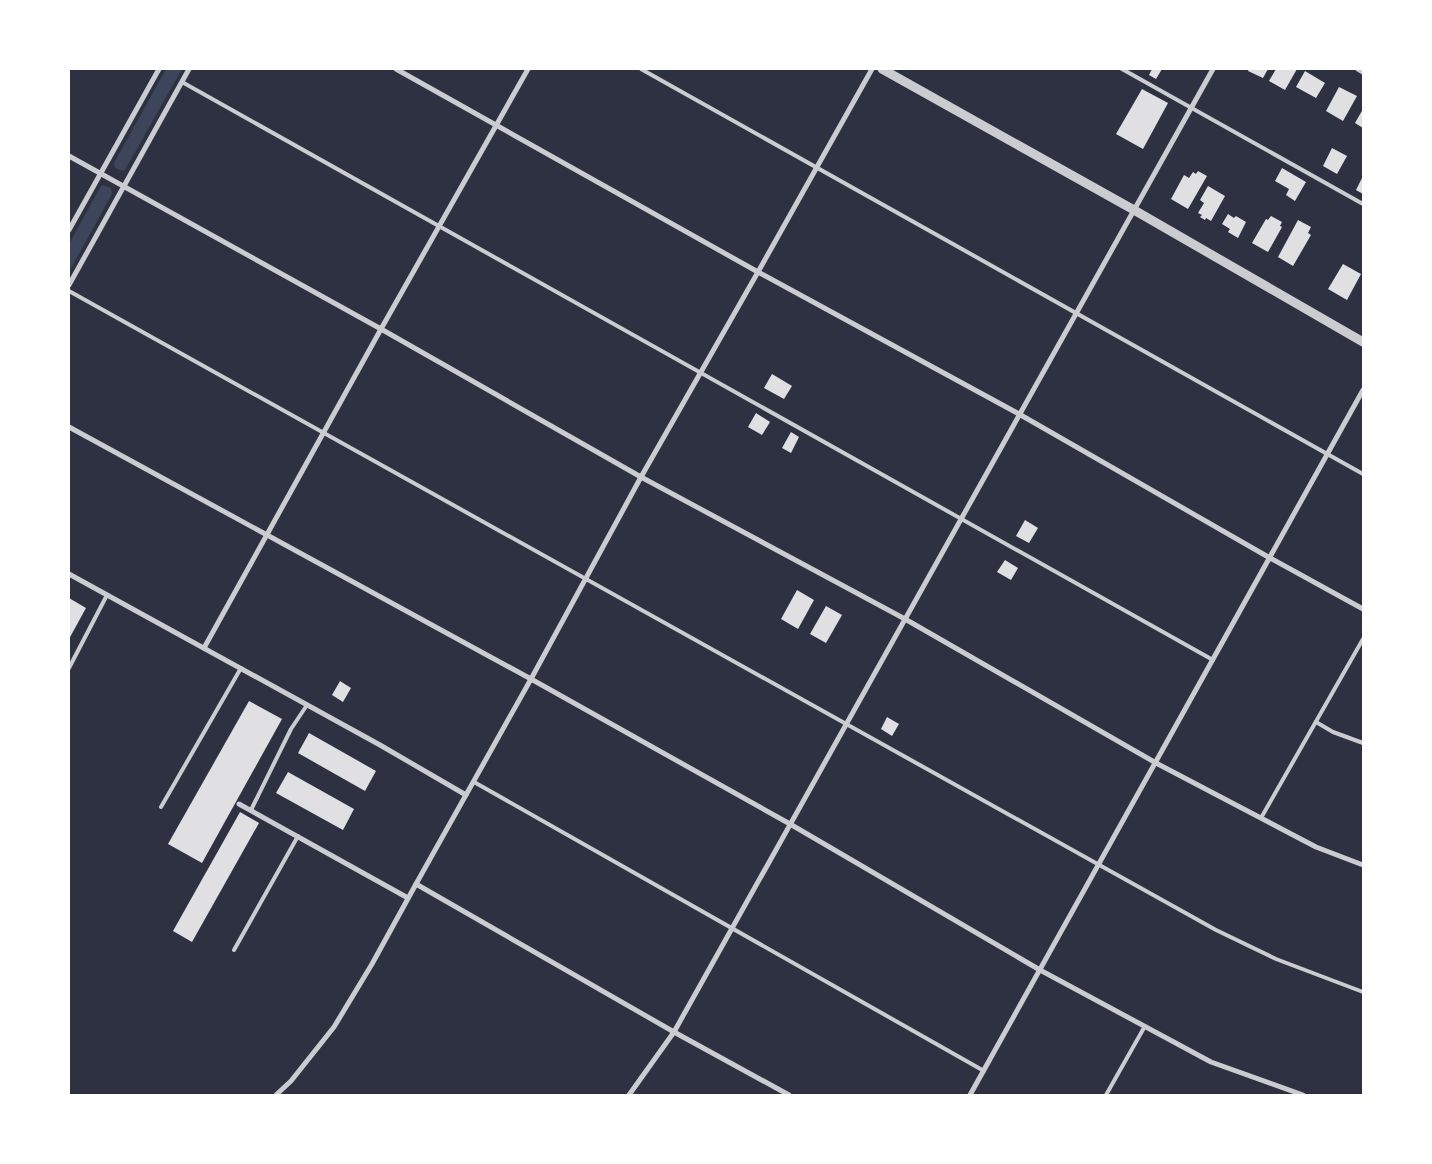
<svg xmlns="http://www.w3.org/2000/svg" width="1432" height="1164" viewBox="0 0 1432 1164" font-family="Merriweather,serif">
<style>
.green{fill:#3c4559}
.building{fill:#e0e0e3}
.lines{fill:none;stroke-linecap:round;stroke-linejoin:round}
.service{stroke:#caccd0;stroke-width:4}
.minor{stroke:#caccd0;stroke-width:5}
.tertiary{stroke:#caccd0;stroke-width:9}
</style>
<rect width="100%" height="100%" fill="#2d3142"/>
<g class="green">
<path d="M166,69H182L125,170L123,171L115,168L114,163Z"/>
<path d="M103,185L111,188L112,194L69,272V244L101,186Z"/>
</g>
<g class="building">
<path d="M1152,69H1162L1156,79L1149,75Z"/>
<path d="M1249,69H1268L1263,78L1248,71Z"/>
<path d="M1276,69H1297L1285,90L1269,81Z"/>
<path d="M1305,71L1325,83L1316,98L1296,87Z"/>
<path d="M1339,87L1357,96L1343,121L1326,111Z"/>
<path d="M1142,89L1168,103L1143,149L1116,134Z"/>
<path d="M1363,109V128L1355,123Z"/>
<path d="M1332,148L1347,156L1337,174L1323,166Z"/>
<path d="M1282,168L1306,182L1295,201L1286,195L1289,189L1275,181Z"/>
<path d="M1198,171L1207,176L1188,209L1171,199L1184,175L1189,178L1193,172L1196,174Z"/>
<path d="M1362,178L1363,179V194L1356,190Z"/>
<path d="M1208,186L1225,196L1211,221L1206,218L1205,220L1200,217L1202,215L1198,213L1204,203L1200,200Z"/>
<path d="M1228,214L1234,218L1236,216L1246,222L1238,238L1228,232L1230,229L1222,224Z"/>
<path d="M1271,216L1282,222L1280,226L1282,227L1268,252L1252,243L1266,219L1268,220Z"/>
<path d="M1298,220L1311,227L1308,233L1311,235L1293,266L1278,257Z"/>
<path d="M1343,264L1361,274L1347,300L1328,289Z"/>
<path d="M772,374L792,386L784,399L764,388Z"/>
<path d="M756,413L770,422L762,435L748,427Z"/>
<path d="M791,432L799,437L791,453L782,448Z"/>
<path d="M1025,520L1038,528L1029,543L1016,536Z"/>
<path d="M1005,560L1018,568L1011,580L997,572Z"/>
<path d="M797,590L814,600L798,629L781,619Z"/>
<path d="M69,598L86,608L69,639Z"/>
<path d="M826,606L842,615L826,643L810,634Z"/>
<path d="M340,681L351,688L343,702L332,695Z"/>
<path d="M249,701L282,719L202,863L168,844Z"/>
<path d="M887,717L899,724L892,736L881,729Z"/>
<path d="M309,733L376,771L365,791L298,753Z"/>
<path d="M288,772L354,809L343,830L276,793Z"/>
<path d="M240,812L259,823L192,942L173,931Z"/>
</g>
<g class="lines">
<g class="service">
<path d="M641,69L1363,474"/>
<path d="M1122,69L1363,204"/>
<path d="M182,82L1213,660"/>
<path d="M69,291L1216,930L1276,959L1363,992"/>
<path d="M69,668L107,595"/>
<path d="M1316,722L1333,732L1363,743"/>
<path d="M474,782L984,1071"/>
<path d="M161,807L241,668"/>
<path d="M251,810L291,729L307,705"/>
<path d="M1261,818L1363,639"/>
<path d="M234,950L298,836"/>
<path d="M1106,1095L1145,1026"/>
</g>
<g class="minor">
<path d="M396,69L758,272L1019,414L1270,558L1363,609"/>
<path d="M1358,69L1363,72"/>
<path d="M69,156L381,329L641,477L905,619L1156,763L1316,847L1363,865"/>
<path d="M69,230L159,69"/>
<path d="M69,285L189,69"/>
<path d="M69,427L531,679L790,824L1040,970L1211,1062L1303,1095"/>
<path d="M69,574L380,745L466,795"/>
<path d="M204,648L381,329L528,69"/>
<path d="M239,804L408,898"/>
<path d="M416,884L674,1032L789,1095"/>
<path d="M276,1095L291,1081L334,1027L372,964L416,884L531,679L641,477L758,272L872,69"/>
<path d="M629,1095L674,1032L1213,69"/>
<path d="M970,1095L1363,390"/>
</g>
<path class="tertiary" d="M882,69L1134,210L1363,342"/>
</g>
<rect width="1432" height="1164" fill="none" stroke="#ffffff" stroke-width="140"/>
</svg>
